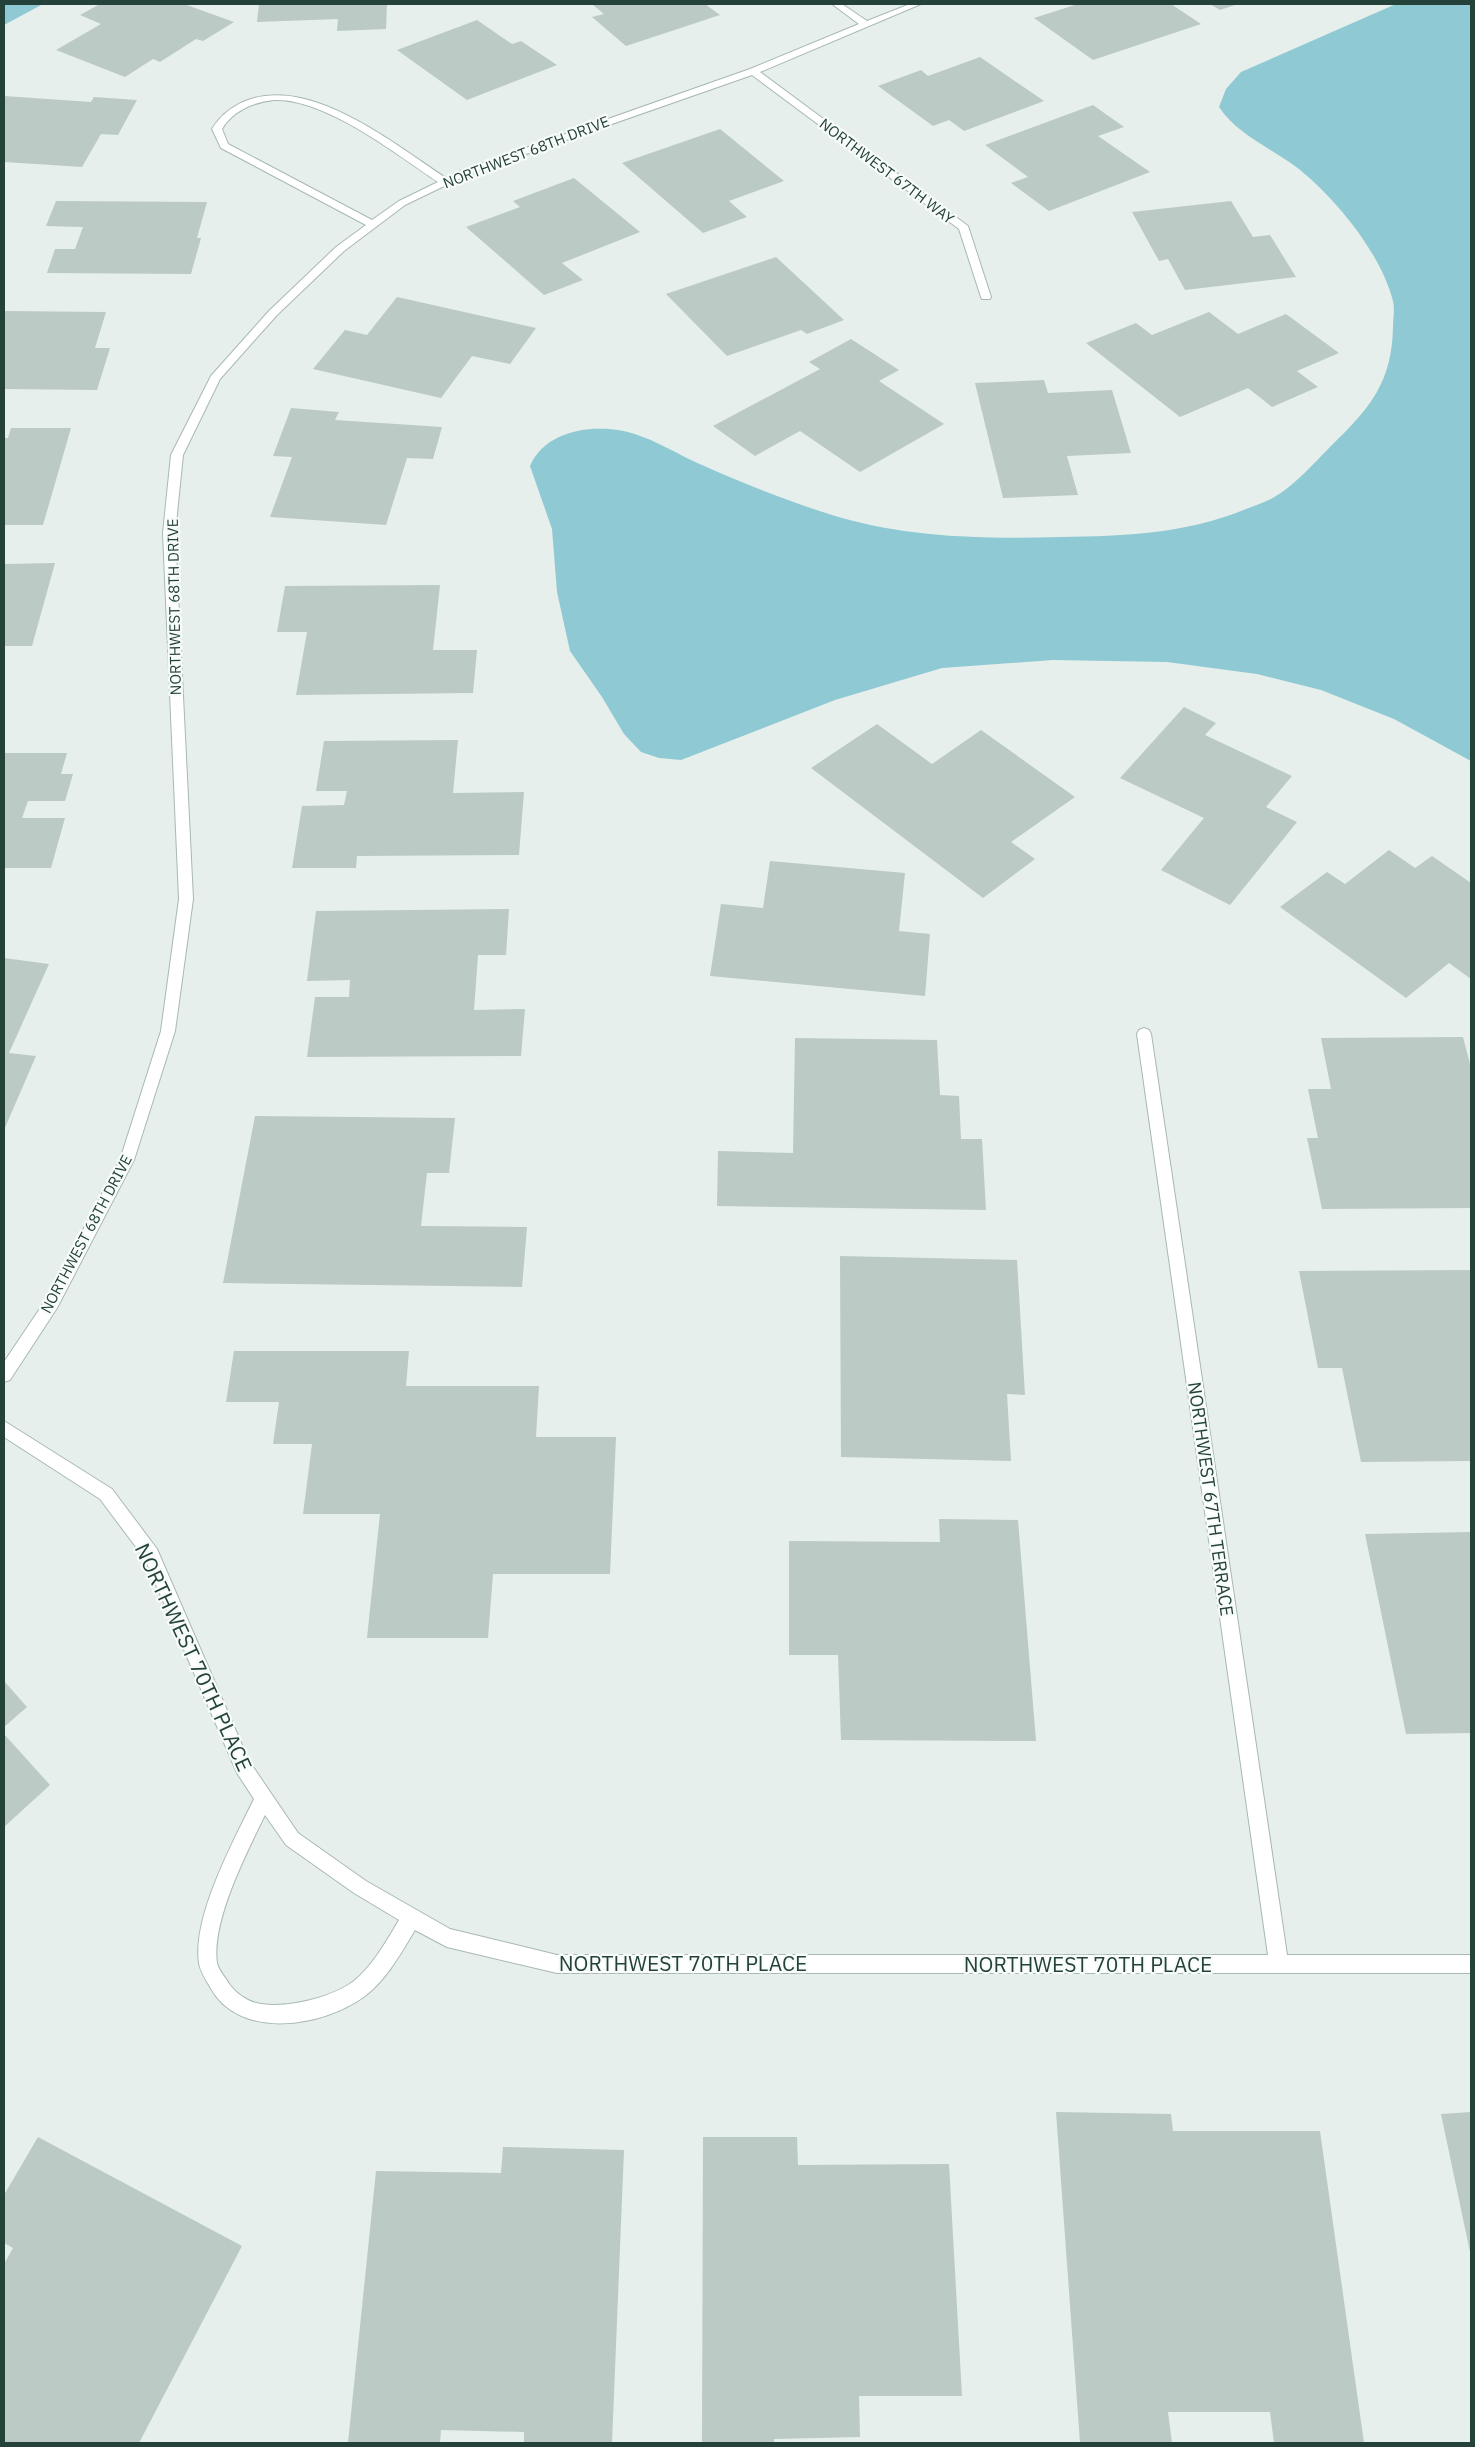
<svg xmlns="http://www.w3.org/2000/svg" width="1475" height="2447" viewBox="0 0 1475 2447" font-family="'IBM Plex Sans',sans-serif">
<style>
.water{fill:#8ec9d4}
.building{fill:#bbcac4}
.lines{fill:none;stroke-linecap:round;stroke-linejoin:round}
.minor-casing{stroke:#a8b8b2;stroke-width:2}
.minor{fill:#fff;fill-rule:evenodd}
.labels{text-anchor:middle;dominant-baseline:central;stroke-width:4.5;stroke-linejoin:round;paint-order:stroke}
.far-street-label{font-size:15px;fill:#24423a;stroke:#f7fbf9}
.street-label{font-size:18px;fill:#24423a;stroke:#f7fbf9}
.near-street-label{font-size:21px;fill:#24423a;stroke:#f7fbf9}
</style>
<rect width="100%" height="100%" fill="#e6efeb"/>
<g class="water">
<path d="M4,4H43L4,25Z"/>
<path d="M1396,4H1471V761L1394,719L1321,690L1257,674L1167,662L1053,660L942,668L835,700L681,760L659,758L641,752L624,734L602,697L570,651L557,592L552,529L530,466C544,433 585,425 618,430C649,435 674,453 702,465C744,484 798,505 842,518C913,538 988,539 1061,537C1125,536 1186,534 1246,509C1255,505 1267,502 1276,496C1295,485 1317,460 1333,444C1370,408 1392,382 1393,327C1393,319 1395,309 1393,301C1381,253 1334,196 1295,166C1269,147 1237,134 1219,107L1226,89L1241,72Z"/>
</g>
<g class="building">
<path d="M100,4H184L234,22L203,41L196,39L160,62L153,59L125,77L56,50L101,24L80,15Z"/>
<path d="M259,4H387L386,29L337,31L338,19L257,22Z"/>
<path d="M592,4H705L720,15L626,46L592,17L604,14Z"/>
<path d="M1078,4H1171L1201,24L1093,60L1034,18Z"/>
<path d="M1210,4H1238L1220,10Z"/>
<path d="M477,20L512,44L521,41L557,65L467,100L397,50Z"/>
<path d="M980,57L1044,101L964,131L949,120L933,126L878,86L921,70L928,76Z"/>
<path d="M4,96L91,102L94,97L137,100L118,135L101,134L82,167L4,162Z"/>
<path d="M1093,105L1124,127L1098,136L1150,172L1049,211L1011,183L1028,177L985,145Z"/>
<path d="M720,129L784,181L729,201L747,217L703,233L622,163Z"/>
<path d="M574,178L640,232L562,263L583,280L544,295L466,227L520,207L513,201Z"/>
<path d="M56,201L207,202L197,238H201L191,274L47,273L55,249H75L83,227L46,226Z"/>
<path d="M1231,201L1253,237L1270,235L1296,277L1185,290L1168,259L1159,261L1132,212Z"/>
<path d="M776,257L844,320L807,334L801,330L727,356L666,294Z"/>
<path d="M397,297L536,328L510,364L472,356L441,398L313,369L345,330L367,335Z"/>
<path d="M4,311L106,312L95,348H110L97,390L4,389Z"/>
<path d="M1209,312L1238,334L1286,314L1339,353L1297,371L1318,387L1272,407L1248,388L1180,417L1086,343L1136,323L1152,335Z"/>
<path d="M851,339L899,370L879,381L944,424L860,472L800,431L755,456L713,426L820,369L809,362Z"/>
<path d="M1044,380L1048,393L1112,390L1131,453L1067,456L1078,495L1003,498L975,383Z"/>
<path d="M291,408L339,412L335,420L442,427L433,459L407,458L386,525L270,517L292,457L273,456Z"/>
<path d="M11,428H71L43,525H4V438H8Z"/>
<path d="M55,563L32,646H4V564Z"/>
<path d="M440,585L433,650H477L473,693L296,695L307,632H277L285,586Z"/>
<path d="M1184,707L1216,723L1205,735L1292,776L1266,807L1297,822L1230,905L1161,870L1204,818L1120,778Z"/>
<path d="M877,724L932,764L981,730L1075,797L1011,842L1035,859L983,898L811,768Z"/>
<path d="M458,740L453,793L524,792L519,855L357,856L356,868H292L302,806L344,805L347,791H316L324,741Z"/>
<path d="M4,753H67L61,774H73L65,801H28L22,818H65L51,868H4Z"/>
<path d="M1389,850L1415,868L1432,856L1471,883V979L1449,963L1406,998L1280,907L1327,872L1345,884Z"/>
<path d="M770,861L905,873L899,931L930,934L925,996L710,976L721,904L763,908Z"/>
<path d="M509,909L506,955H478L474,1010L525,1009L521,1056L307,1057L315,997H349L350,980L307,981L316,911Z"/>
<path d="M4,958L49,964L9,1053L36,1056L4,1130Z"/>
<path d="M1463,1037L1471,1068V1208L1322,1209L1307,1138H1318L1308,1089H1331L1321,1038Z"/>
<path d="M795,1038L937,1040L940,1095L959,1096L961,1139H982L986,1210L717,1206L718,1151L793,1153Z"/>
<path d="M255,1116L455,1118L449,1173H427L421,1226L527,1227L522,1287L223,1283Z"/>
<path d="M840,1256L1017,1260L1025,1395L1007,1394L1011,1461L841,1457Z"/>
<path d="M1471,1270V1461L1361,1462L1342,1368H1318L1299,1271Z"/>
<path d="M234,1351H409L406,1386H539L536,1437H616L610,1574H493L488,1638H367L380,1514H303L312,1444H273L279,1402H226Z"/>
<path d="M939,1519L1018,1520L1036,1741L841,1740L838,1655H789V1541L940,1542Z"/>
<path d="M1471,1532V1733L1406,1734L1365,1534Z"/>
<path d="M4,1681L27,1707L4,1727Z"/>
<path d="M4,1734L50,1785L4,1827Z"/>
<path d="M1056,2112L1171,2114L1173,2131H1320L1364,2443H1274L1270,2412H1168L1172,2443H1080Z"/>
<path d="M1471,2112V2252H1470L1441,2114Z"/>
<path d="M38,2137L242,2246L139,2443H4V2264L13,2248L4,2243V2195Z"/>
<path d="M703,2137H797L798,2165L949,2164L962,2396H859L860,2437L774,2439V2443H702Z"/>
<path d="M503,2147L624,2150L612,2443H524V2432L441,2430L440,2443H348L376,2171L501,2173Z"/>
</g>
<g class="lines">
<g class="minor-casing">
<g id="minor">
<path d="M832,4H842L867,21L910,4H921L760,72L968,226L991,297L990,299H982L981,297L959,229L752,75L469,174L405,205L344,251L277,315L220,379L183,455L175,533L193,899L175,1031L134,1160L57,1308L10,1380L4,1382V1362L47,1298L120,1160L161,1031L179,899L163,533L171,455L211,376L269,311L336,247L366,225L221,148L212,129C220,116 230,108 243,102C308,73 394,144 446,178L463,170L750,69L859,24ZM274,100C325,98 396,154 438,182L399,201L372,220L228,144L222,129C232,111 254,102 274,100Z"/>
<path d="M1144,1028L1149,1030L1151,1034L1287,1955H1471V1973H557L447,1947L415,1930C401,1953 387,1979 365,1996C323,2027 239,2041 210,1987C206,1980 200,1971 199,1963C192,1917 234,1840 254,1799L237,1773L145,1559L100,1499L4,1437V1421L112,1489L157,1549L249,1761L298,1833L366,1881L450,1929L557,1955H1268L1137,1034L1139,1030ZM265,1815L286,1845L354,1893L399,1920C386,1942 373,1965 354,1981C332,1998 274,2013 248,2000C240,1996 231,1988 226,1979C223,1975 218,1968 217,1963C211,1921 247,1852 265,1815Z"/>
</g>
</g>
<use href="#minor" class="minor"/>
</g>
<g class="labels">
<g class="far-street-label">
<text transform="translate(526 152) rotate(-21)">NORTHWEST 68TH DRIVE</text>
<text transform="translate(887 171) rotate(37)">NORTHWEST 67TH WAY</text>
<text transform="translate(174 607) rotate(-91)">NORTHWEST 68TH DRIVE</text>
<text transform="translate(86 1234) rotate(-62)">NORTHWEST 68TH DRIVE</text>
</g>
<g class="street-label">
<text transform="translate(1211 1499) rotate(82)">NORTHWEST 67TH TERRACE</text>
</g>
<g class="near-street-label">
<text transform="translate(194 1657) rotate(65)">NORTHWEST 70TH PLACE</text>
<text x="683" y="1963">NORTHWEST 70TH PLACE</text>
<text x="1088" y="1964">NORTHWEST 70TH PLACE</text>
</g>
</g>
<rect width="1475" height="2447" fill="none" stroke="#24423a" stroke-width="10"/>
</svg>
